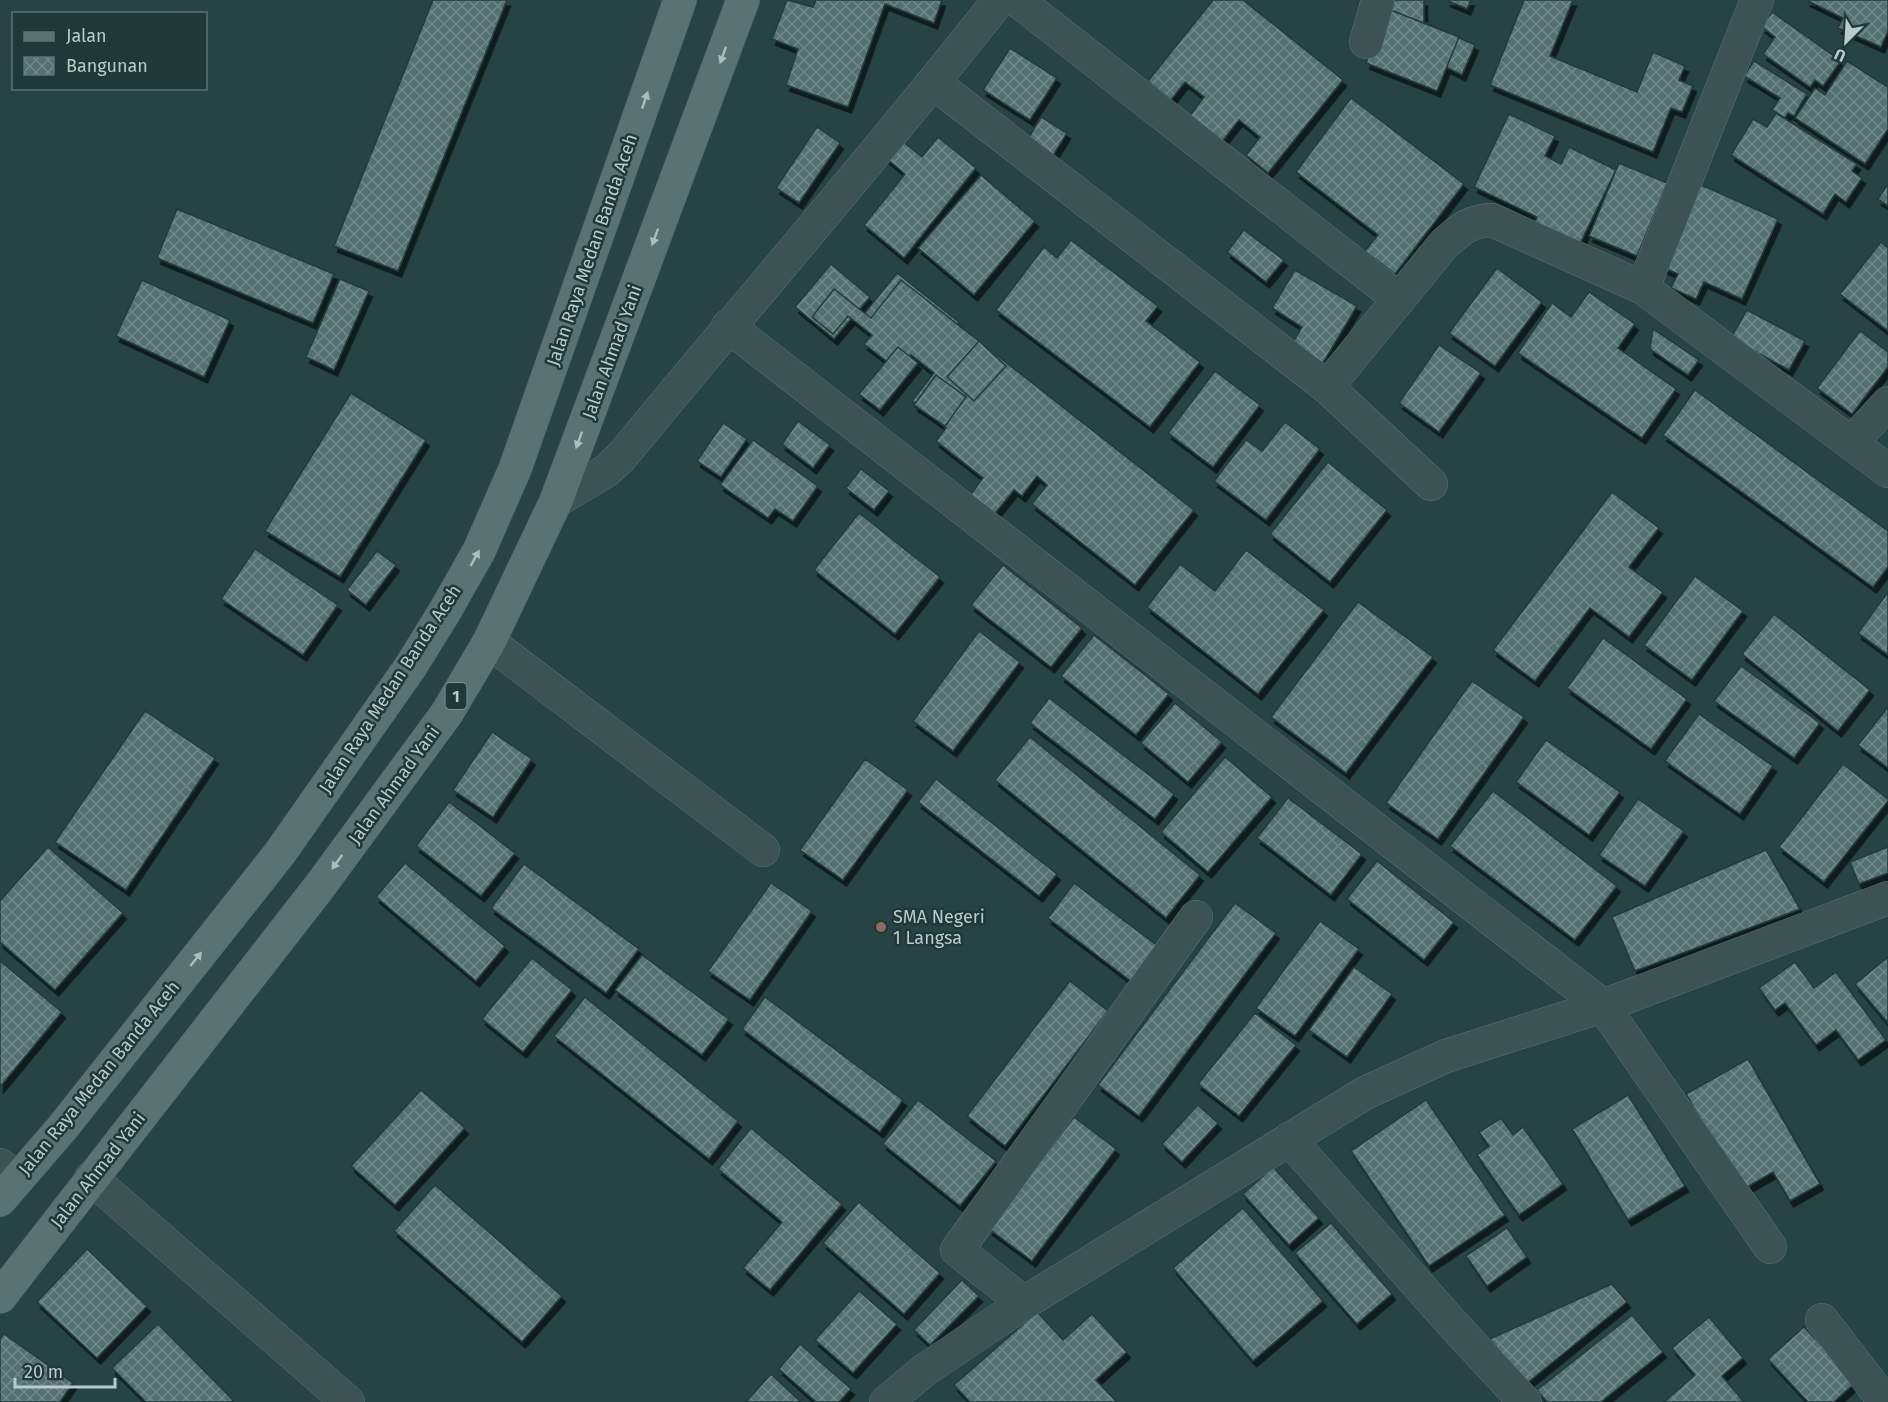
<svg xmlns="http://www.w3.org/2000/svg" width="1888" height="1402" viewBox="0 0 1888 1402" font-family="'Fira Sans',sans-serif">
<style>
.building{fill:url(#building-cross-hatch);stroke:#233a3a;stroke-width:1.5;filter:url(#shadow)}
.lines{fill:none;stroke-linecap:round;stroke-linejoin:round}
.minor-casing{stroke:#5e7273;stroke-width:34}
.major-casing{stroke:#495e5f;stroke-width:34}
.minor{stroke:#3c5253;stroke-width:33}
.major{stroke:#5b7273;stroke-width:33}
.oneway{fill:#acbebf}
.education-dot{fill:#8d6e63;stroke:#213838;stroke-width:2}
.labels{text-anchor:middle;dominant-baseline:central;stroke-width:5;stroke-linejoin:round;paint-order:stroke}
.shield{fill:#213838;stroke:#8c9fa0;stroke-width:1.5}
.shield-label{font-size:16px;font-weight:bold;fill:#bacbcc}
.street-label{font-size:18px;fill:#bacbcc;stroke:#213838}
.poi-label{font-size:18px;fill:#bacbcc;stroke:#213838;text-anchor:start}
</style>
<defs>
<pattern id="building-cross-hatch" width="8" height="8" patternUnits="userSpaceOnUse" patternTransform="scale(1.5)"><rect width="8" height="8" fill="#546f70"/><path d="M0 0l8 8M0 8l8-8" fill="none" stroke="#72898a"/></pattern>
<filter id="shadow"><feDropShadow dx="3.5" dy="6" stdDeviation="0" flood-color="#0009"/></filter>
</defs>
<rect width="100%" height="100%" fill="#284343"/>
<g class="building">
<path d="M433,0H507L398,271L334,246Z"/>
<path d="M787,0L813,7L816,0H942L934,23L885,4L848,107L786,85L798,49L772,39Z"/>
<path d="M1213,0H1243L1343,80L1268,173L1246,155L1260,137L1239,120L1221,143L1189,117L1204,97L1185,82L1171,100L1148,81Z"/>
<path d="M1388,0H1424V22L1475,45L1462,75L1440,64L1430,85L1364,55Z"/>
<path d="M1446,0H1471L1467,9Z"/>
<path d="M1524,0H1573L1550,56L1637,92L1653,52L1685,66L1679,80L1693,86L1682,112L1671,108L1653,152L1490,85Z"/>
<path d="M1806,0H1888V31L1881,47L1838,28L1843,18Z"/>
<path d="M1388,9L1459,37L1437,91L1366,63Z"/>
<path d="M1772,12L1841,61L1823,86L1815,80L1810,87L1763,54L1775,37L1762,27Z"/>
<path d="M1010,48L1057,78L1030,120L983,90Z"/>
<path d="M1754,61L1807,94L1794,116L1788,113L1785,118L1772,110L1780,98L1744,76Z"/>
<path d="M1847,61L1888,87V129L1865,164L1795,118L1815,88L1825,95Z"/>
<path d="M1351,98L1464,184L1395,274L1365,251L1378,235L1296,172Z"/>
<path d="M1776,113L1857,164L1852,171L1862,178L1846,202L1835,194L1823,214L1731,155L1753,119L1767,127Z"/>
<path d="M1509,114L1555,136L1545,156L1561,164L1569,147L1616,170L1576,252L1531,230L1537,217L1474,187Z"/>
<path d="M1041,117L1067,133L1051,159L1025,144Z"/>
<path d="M817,127L840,143L799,203L776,188Z"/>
<path d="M938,137L976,168L904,258L864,225L905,174L886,158L901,140L922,157Z"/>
<path d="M1619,163L1667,183L1637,256L1589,236Z"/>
<path d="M981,175L1035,221L974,295L918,248Z"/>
<path d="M1699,184L1778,219L1742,299L1704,282L1696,299L1671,288L1678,274L1661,267Z"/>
<path d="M1888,184V206L1878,199Z"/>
<path d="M177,209L334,274L313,323L157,258Z"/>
<path d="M1244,230L1284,260L1266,282L1227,252Z"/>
<path d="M1071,240L1158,306L1146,321L1200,362L1150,427L996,310L1044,247L1057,258Z"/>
<path d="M1881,242L1888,248V331L1840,294Z"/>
<path d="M831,264L870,297L834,339L795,307Z"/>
<path d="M1497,268L1542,302L1495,366L1449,333Z"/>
<path d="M1295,270L1357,306L1323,363L1292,344L1302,327L1272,308Z"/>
<path d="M897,273L959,322L925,364L864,314Z"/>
<path d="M340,279L369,291L334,370L306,357Z"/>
<path d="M142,280L230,320L204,377L116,336Z"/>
<path d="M901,280L1194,510L1135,585L1032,504L1047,485L1037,476L1022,496L1014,490L993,516L969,497L983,478L936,441L946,428L912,401L934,373L911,355L894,367L864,344L872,335L848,316L833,334L812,317L834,289L871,318Z"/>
<path d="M1589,292L1635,324L1618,348L1676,389L1642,438L1518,353L1552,303L1571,317Z"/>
<path d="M1747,310L1805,341L1789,370L1731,338Z"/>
<path d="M1653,329L1699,360L1688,375L1650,349Z"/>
<path d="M1860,331L1888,352V367L1852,414L1817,388Z"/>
<path d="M979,341L1006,366L974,401L947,377Z"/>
<path d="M1439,345L1481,373L1439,432L1399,403Z"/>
<path d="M898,347L918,363L880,410L859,394Z"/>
<path d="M1215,371L1260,405L1213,467L1168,433Z"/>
<path d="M936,375L966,397L945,426L914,405Z"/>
<path d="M1695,390L1888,531V567L1873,587L1663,435Z"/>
<path d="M351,393L426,440L340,577L265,531Z"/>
<path d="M798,421L830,445L813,468L782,444Z"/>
<path d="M1285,422L1320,449L1266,520L1214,481L1246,440L1262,451Z"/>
<path d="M723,423L747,439L721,477L697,461Z"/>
<path d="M753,440L818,486L793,521L775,509L768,518L720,485Z"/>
<path d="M1328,462L1387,510L1330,582L1270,534Z"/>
<path d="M861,469L889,491L874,510L846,488Z"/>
<path d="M1612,492L1659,528L1629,567L1663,592L1629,637L1590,608L1535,681L1493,650Z"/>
<path d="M859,513L940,577L895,634L814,570Z"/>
<path d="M255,549L338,605L303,655L221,599Z"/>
<path d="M1246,550L1324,610L1258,694L1147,607L1180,564L1215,591Z"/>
<path d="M377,551L396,565L366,605L347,590Z"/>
<path d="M1003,565L1082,628L1051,667L971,605Z"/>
<path d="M1695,576L1743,611L1692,680L1644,645Z"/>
<path d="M1888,592V655L1858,633Z"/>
<path d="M1358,602L1433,657L1346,773L1271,717Z"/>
<path d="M1774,614L1870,690L1838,731L1742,654Z"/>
<path d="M979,631L1020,662L953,751L913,721Z"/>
<path d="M1094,635L1169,694L1136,735L1061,676Z"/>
<path d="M1603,638L1687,699L1651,749L1567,688Z"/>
<path d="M1741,666L1820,723L1794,758L1714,701Z"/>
<path d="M1472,681L1524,717L1438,839L1386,803Z"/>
<path d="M1049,698L1174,794L1155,819L1030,723Z"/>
<path d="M1175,703L1222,742L1188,782L1141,743Z"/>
<path d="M1888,707V768L1858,745Z"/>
<path d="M145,711L215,758L126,890L55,842Z"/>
<path d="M1699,714L1773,766L1740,814L1665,761Z"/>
<path d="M492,732L532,759L493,817L453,790Z"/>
<path d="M1030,737L1200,875L1166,918L995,780Z"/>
<path d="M1546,740L1620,792L1589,835L1516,782Z"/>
<path d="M1225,757L1272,797L1208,872L1161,832Z"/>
<path d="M865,759L908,790L843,880L800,850Z"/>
<path d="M1843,764L1888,799V801L1824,882L1779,847Z"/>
<path d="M936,779L1057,874L1039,896L918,802Z"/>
<path d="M1493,791L1617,886L1575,940L1450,846Z"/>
<path d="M1288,798L1362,854L1331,895L1257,838Z"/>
<path d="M1638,799L1684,831L1645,886L1599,855Z"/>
<path d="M449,802L515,853L481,896L416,846Z"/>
<path d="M48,847L123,913L55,990L0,942V901Z"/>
<path d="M1888,847V873L1859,884L1850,862Z"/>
<path d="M1766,850L1800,909L1635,971L1612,917Z"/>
<path d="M1377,861L1454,922L1424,960L1347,899Z"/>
<path d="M405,863L505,946L476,981L376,897Z"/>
<path d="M524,864L639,949L606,993L491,908Z"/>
<path d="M771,883L812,911L750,1000L708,971Z"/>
<path d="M1074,883L1159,947L1132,982L1048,918Z"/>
<path d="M1235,903L1276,933L1139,1116L1098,1085Z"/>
<path d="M1320,921L1359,949L1295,1036L1256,1008Z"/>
<path d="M642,955L729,1019L702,1055L615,990Z"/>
<path d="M1888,957V1023L1855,984Z"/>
<path d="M532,958L572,990L523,1052L482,1019Z"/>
<path d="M0,961L62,1012L0,1087Z"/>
<path d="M1795,962L1814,988L1836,972L1886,1040L1858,1060L1836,1030L1816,1045L1785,1003L1775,1010L1759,988Z"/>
<path d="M1354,967L1392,994L1347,1057L1309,1030Z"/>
<path d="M1070,981L1108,1011L1005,1146L967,1116Z"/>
<path d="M585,997L738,1121L709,1159L554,1036Z"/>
<path d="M765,997L903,1100L880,1132L742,1029Z"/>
<path d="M1255,1013L1296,1045L1239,1116L1198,1084Z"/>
<path d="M1748,1059L1820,1184L1790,1201L1773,1172L1742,1190L1686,1094Z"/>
<path d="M421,1090L465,1128L395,1205L351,1166Z"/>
<path d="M1628,1095L1685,1186L1628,1220L1572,1129Z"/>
<path d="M918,1100L996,1161L960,1206L883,1144Z"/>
<path d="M1426,1100L1505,1215L1429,1266L1351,1151Z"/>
<path d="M1198,1105L1218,1123L1182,1162L1162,1144Z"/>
<path d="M1074,1117L1116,1149L1032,1261L989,1229Z"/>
<path d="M1501,1118L1513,1135L1523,1127L1563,1184L1519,1215L1477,1155L1489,1146L1479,1132Z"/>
<path d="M751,1128L842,1204L770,1290L743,1268L782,1222L718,1169Z"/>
<path d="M1273,1167L1319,1218L1289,1245L1243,1194Z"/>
<path d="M435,1185L562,1296L522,1342L394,1231Z"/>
<path d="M859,1202L940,1273L904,1314L823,1243Z"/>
<path d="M1243,1208L1323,1301L1253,1361L1173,1268Z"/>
<path d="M1331,1223L1392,1294L1357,1324L1295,1253Z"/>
<path d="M1507,1228L1527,1257L1487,1286L1466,1256Z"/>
<path d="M87,1249L147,1306L97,1358L37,1302Z"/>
<path d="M962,1280L979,1296L930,1345L914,1330Z"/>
<path d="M1612,1284L1627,1302L1526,1384L1490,1339Z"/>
<path d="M859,1291L897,1324L853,1373L815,1340Z"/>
<path d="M1037,1312L1063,1340L1092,1314L1127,1352L1096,1380L1117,1402H970L954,1385Z"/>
<path d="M1632,1315L1663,1352L1601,1402H1547L1537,1390Z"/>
<path d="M1709,1317L1743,1358L1722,1376L1744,1402H1664L1695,1375L1672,1348Z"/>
<path d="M158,1324L233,1400L231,1402H146L112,1368Z"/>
<path d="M1804,1327L1856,1382L1834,1402H1808L1768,1359Z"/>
<path d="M4,1334L73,1383L60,1402H0V1339Z"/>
<path d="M800,1344L851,1389L839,1402H816L779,1369Z"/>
<path d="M771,1374L801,1402H746Z"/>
</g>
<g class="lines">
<g class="minor-casing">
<g id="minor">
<path d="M1017,0L1399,299"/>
<path d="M1366,42L1378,0"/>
<path d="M934,83L1327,387L1431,484"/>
<path d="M1643,288L1757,0"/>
<path d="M728,326L1603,1006L1770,1247"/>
<path d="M1327,387L1444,244C1461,229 1469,221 1492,220L1643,288L1888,471"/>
<path d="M1851,443L1888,403"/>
<path d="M556,501L606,471L622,456C747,304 877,155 999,0"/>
<path d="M489,642L763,850"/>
<path d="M1289,1139L1450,1321L1525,1402"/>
<path d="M0,1165L17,1179"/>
<path d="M91,1178L348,1402"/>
<path d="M1024,1303L957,1250L1196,917"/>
<path d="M1822,1320L1885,1402"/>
<path d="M886,1402L926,1369L1024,1303L1365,1093L1446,1056L1603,1006L1888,898"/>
</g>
</g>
<g class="major-casing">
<g id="major">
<path d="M0,1200L63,1127L280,853L411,666L445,611L479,551L515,469L680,0"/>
<path d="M0,1297L320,886L447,713L489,642L556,501L743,0"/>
</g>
</g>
<use href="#minor" class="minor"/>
<use href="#major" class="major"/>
</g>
<defs><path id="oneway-solid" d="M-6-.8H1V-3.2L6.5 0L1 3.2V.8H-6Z" transform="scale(1.5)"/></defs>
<g class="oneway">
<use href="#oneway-solid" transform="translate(723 55) rotate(110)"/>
<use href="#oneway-solid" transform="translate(645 100) rotate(-71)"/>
<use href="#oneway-solid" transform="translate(655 237) rotate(110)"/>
<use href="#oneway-solid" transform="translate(579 440) rotate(110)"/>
<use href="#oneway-solid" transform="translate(475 558) rotate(-61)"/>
<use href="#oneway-solid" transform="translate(337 862) rotate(126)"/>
<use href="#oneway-solid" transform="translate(196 959) rotate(-51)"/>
</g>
<circle class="education-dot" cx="881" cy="927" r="6"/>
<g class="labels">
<rect class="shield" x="445.5" y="683" width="21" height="26" rx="4.5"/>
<g class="shield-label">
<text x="456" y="696">1</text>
</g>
<g class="street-label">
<text transform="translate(592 250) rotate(-71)">Jalan Raya Medan Banda Aceh</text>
<text transform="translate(612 352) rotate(-70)">Jalan Ahmad Yani</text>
<text transform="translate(390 689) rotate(-57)">Jalan Raya Medan Banda Aceh</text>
<text transform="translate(394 785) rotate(-54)">Jalan Ahmad Yani</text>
<text transform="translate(99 1078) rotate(-51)">Jalan Raya Medan Banda Aceh</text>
<text transform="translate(98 1170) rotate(-52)">Jalan Ahmad Yani</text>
</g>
<g class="poi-label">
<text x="893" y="917">SMA Negeri<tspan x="893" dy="21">1 Langsa</tspan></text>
</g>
</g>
<rect x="12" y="12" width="195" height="78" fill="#213838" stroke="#5e7373" stroke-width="1.5"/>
<rect x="24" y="32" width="30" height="9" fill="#5b7273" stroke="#5e7373" stroke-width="1.5"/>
<text x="66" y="42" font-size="18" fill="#bacbcc">Jalan</text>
<rect x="24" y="57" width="30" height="18" fill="url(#building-cross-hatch)" stroke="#5e7373" stroke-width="1.5"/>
<text x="66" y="72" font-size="18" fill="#bacbcc">Bangunan</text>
<g transform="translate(1846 42) rotate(204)" stroke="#213838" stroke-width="4.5" paint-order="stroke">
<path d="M0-4.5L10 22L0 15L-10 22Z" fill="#bacbcc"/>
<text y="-9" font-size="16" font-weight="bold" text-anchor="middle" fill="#bacbcc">U</text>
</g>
<path d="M15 1378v9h100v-9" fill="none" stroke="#bacbcc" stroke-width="3"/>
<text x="24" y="1378" font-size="18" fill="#bacbcc" stroke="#213838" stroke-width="4.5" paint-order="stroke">20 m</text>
</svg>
